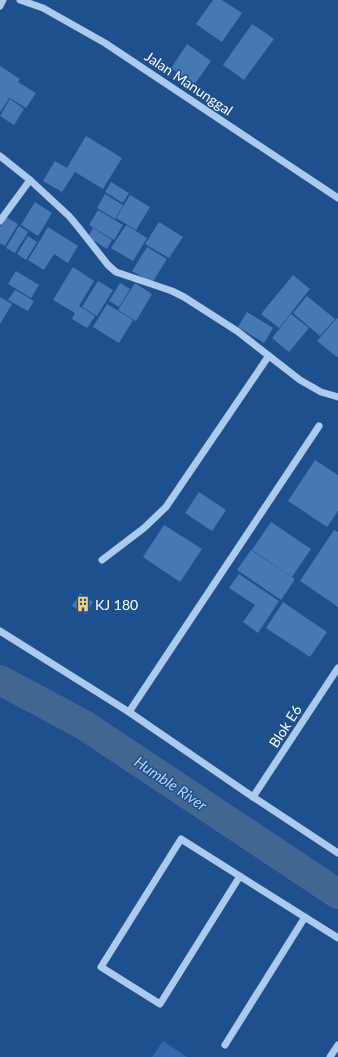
<svg xmlns="http://www.w3.org/2000/svg" width="338" height="1057" viewBox="0 0 338 1057" font-family="Lato,sans-serif">
<style>
.green{fill:#3169ab}
.lines{fill:none;stroke-linecap:round;stroke-linejoin:round}
.river{stroke:#426692;stroke-width:30}
.building{fill:#4678b5}
.minor{stroke:#accaed;stroke-width:7}
.labels{text-anchor:middle;dominant-baseline:central;stroke-width:3;stroke-linejoin:round;paint-order:stroke}
.street-label{font-size:14px;fill:#fff;stroke:#1e508d}
.poi-label{font-size:14px;fill:#fff;stroke:#1e508d;text-anchor:start}
.water-label{font-size:15px;font-style:italic;fill:#b8d4f4;stroke:#1e508d}
</style>
<rect width="100%" height="100%" fill="#1e508d"/>
<path class="green" d="M163,1041L187,1057H152Z"/>
<g class="lines">
<path class="river" d="M0,680L84,725L338,894"/>
</g>
<g class="building">
<path d="M213,0H222L242,13L222,42L196,24Z"/>
<path d="M252,24L274,39L244,80L223,65Z"/>
<path d="M187,44L211,61L194,85L171,68Z"/>
<path d="M0,66L20,79L18,82L36,93L26,108L8,97L9,99L0,112Z"/>
<path d="M10,99L24,109L14,125L0,116Z"/>
<path d="M86,136L122,158L103,189L75,172L62,192L43,181L55,161L67,168Z"/>
<path d="M111,182L129,193L123,203L105,192Z"/>
<path d="M105,194L123,205L115,219L97,208Z"/>
<path d="M130,195L150,207L136,230L116,218Z"/>
<path d="M35,202L52,213L38,236L21,225Z"/>
<path d="M98,210L123,225L114,240L89,225Z"/>
<path d="M6,217L18,224L5,246L0,243V227Z"/>
<path d="M159,222L183,237L169,258L145,244Z"/>
<path d="M126,225L147,238L133,261L111,248Z"/>
<path d="M19,226L28,232L15,253L6,248Z"/>
<path d="M48,227L78,246L68,263L54,254L44,270L28,260Z"/>
<path d="M93,228L112,240L107,249L88,237Z"/>
<path d="M28,236L37,242L26,260L17,254Z"/>
<path d="M147,247L167,259L152,283L132,271Z"/>
<path d="M73,267L94,281L79,306L95,316L87,328L72,319L75,313L53,300Z"/>
<path d="M16,271L39,285L31,298L8,284Z"/>
<path d="M293,275L310,289L279,328L261,314Z"/>
<path d="M98,281L113,290L97,316L82,307Z"/>
<path d="M120,283L130,289L119,307L109,301Z"/>
<path d="M135,283L152,294L136,321L118,310Z"/>
<path d="M15,290L34,301L28,311L8,300Z"/>
<path d="M307,296L335,319L320,336L293,313Z"/>
<path d="M0,297L12,304L0,324Z"/>
<path d="M107,304L133,320L119,343L93,327Z"/>
<path d="M247,312L273,328L264,343L238,327Z"/>
<path d="M291,314L309,328L289,352L272,338Z"/>
<path d="M337,318L338,319V356L337,357L317,341Z"/>
<path d="M315,460L338,475V511L327,527L288,501Z"/>
<path d="M199,492L226,510L212,531L185,513Z"/>
<path d="M271,522L311,549L292,577L252,550Z"/>
<path d="M164,525L202,549L180,582L143,557Z"/>
<path d="M334,530L338,532V607L300,581Z"/>
<path d="M251,550L295,579L281,600L237,570Z"/>
<path d="M239,574L279,601L258,633L243,622L255,605L229,588Z"/>
<path d="M80,593L93,602L85,614L72,606Z"/>
<path d="M283,602L327,632L310,657L266,628Z"/>
</g>
<g class="lines">
<g class="minor">
<path d="M20,0L43,8L105,43L338,198"/>
<path d="M0,6L3,0"/>
<path d="M0,156L30,180L69,216L79,228L108,265L116,272L172,291L184,297L237,331L300,380L321,392L338,397"/>
<path d="M0,221L30,180"/>
<path d="M102,560L144,528L166,507L268,357"/>
<path d="M0,631L129,712L253,797L338,853"/>
<path d="M129,712L319,426"/>
<path d="M253,797L338,668"/>
<path d="M240,876L160,1004L101,967L181,839L338,938"/>
<path d="M225,1045L305,917"/>
<path d="M330,1057L338,1045"/>
</g>
</g>
<defs>
<g id="building-bare" transform="scale(1.2)"><path d="M-4-6H4V6H1V3H-1V6H-4ZM-2.5-4.3h1.7v1.8h-1.7ZM.8-4.3h1.7v1.8H.8ZM-2.5-1h1.7V.8h-1.7ZM.8-1h1.7V.8H.8Z" fill="#fbd06b" stroke="#1e508d" stroke-width="2.5" paint-order="stroke"/></g>
</defs>
<g fill-rule="evenodd">
<use href="#building-bare" x="83" y="604"/>
</g>
<g class="labels">
<g class="street-label">
<text transform="translate(189 83) rotate(34)">Jalan Manunggal</text>
<text transform="translate(285 726) rotate(-57)">Blok E6</text>
</g>
<g class="poi-label">
<text x="95" y="604">KJ 180</text>
</g>
<g class="water-label">
<text transform="translate(171 783) rotate(34)">Humble River</text>
</g>
</g>
</svg>
